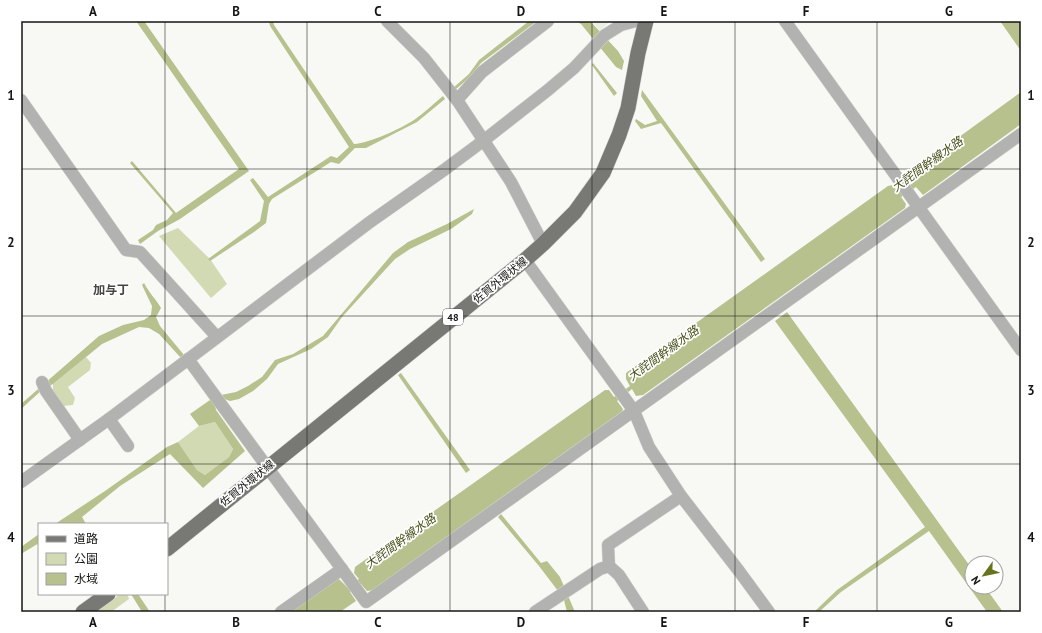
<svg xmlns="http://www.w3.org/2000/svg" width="1042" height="633" viewBox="0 0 1042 633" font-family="'PT Sans','Noto Sans JP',sans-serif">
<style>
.built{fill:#ebeee2}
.green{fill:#d2dab3}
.water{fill:#b6c18e}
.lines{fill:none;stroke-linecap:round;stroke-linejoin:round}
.minor-casing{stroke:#d4d5d0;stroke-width:13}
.major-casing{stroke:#d4d5d0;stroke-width:16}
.minor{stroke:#b2b3b1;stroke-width:12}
.major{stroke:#787875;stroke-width:15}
.grid{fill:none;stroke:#151614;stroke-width:1;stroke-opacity:0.55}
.labels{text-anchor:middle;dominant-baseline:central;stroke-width:3.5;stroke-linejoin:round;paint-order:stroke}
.shield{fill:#fff;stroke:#5b5c5a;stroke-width:1}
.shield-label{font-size:10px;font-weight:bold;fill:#151614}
.street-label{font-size:11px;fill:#151614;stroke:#fff}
.water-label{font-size:12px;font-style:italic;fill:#485119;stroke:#fff}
.neighbourhood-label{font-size:12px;font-weight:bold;fill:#454642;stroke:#fff}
.neatline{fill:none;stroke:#151614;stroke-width:1.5}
.grid-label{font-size:13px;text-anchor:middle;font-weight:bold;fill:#151614}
</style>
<rect width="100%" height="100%" fill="#f8f9f4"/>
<path class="built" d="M592,21H610L600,31Z"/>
<g class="green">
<path d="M178,228L210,259L227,284L211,298L159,236Z"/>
<path d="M86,357L91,363L90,370L68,387L75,398L73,405L63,406L53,390V384Z"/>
<path d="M215,422L233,449L229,457L205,475L197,470L178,442L199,426Z"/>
<path d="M120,594H127L129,599L111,612H96Z"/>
</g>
<g class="water">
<path d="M136,21H144L249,171L180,219L158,231L140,244L138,240L153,230L156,225L167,220L173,213L130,163L132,161L176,213L239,169Z"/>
<path d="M269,21H273L274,25L354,144C370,143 400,129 414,120C424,113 433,104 443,96L445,99L417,122L366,148H355L339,164L331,162L272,199L269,204L266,223L254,232L210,261L208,259L260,221L264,201L250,180L253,178L268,197L331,156L337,158L349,147L270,26Z"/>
<path d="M529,21H537L481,63L471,76L455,90L453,88L469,74L479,60Z"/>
<path d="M576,21H590L618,51L624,61L622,70L616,67L581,24Z"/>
<path d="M1000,21H1021V51Z"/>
<path d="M593,63L617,93L614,96L592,65Z"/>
<path d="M642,90L765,259L761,262L661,123L641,129L635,121L636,119L645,125L657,121L641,96Z"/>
<path d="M1021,92V124L923,195L916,187L901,197L906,204L905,208L643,395L636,396L632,389L617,401L623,409L621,414L375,590L367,591L361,584L350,592L356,601L340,612H291L338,578L347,587L359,579L354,573L355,567L605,390H609L614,397L630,386L626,379V373L888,186L893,185L898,193L913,183L908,174Z"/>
<path d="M474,209L472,214L451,229L410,249L395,259L342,317L328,337L311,349L278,364L267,379L253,391L239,399L230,401L222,398L221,395L236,392L248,386L262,377L275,360L293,354L323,336L393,253L408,242L447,224Z"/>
<path d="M144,283C149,293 156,299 161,308L156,317L160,326L184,355L215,404L216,410L245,451L203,488L170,454L120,486L82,517L86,524H55L105,491L167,447L178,442L197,470L205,475L229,457L233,449L215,422L199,426L190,414L210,400L181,358L159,334L149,328L139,327L102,344L53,384L42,390L21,409V404L99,336L123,325L144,320L151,315L152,306L142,285Z"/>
<path d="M787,312L972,569V587H985L1003,612H987L929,531L841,592L819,612H814L837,590L925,527L775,321Z"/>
<path d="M401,373L470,470L466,473L398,375Z"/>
<path d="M501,514L541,563L547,561L560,577L575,612H567L564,600L555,587L539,566L498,517Z"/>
<path d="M39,534V543L21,554V547Z"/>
<path d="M131,594H138L150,612H142Z"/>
</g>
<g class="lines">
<g class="minor-casing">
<g id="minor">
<path d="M387,21L424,58L457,100L511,182L543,244"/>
<path d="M785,21L1021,350"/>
<path d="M21,100L126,250L140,252L217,337"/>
<path d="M457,100L482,72L548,21"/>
<path d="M525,260L634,411L649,447L681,496L739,571L769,612"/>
<path d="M188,359L366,602L1021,134"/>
<path d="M42,382L46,391L80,440"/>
<path d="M109,419L128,446"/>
<path d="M21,482L109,419L370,222L444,170L483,141L548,90L574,68L605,35L621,25L636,21"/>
<path d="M281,612L342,569"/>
<path d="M535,612L600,569L609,566"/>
<path d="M643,612L619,575L609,566L608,545L681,496"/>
</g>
</g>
<g class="major-casing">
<g id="major">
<path d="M167,549L525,260L543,244L575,212L603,173L619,135L628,108L638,53L646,21"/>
<path d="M83,612L108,594"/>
</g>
</g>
<use href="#minor" class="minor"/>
<use href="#major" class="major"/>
</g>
<path class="grid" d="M165,21V524M307,21V612M450,21V612M592,21V612M735,21V612M877,21V612M21,169H1021M21,316H1021M21,464H1021M165,594V612"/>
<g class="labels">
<rect class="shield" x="443" y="309" width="20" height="16" rx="3"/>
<g class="shield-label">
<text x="453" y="317">48</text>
</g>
<g class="street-label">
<text transform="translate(500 280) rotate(-39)">佐賀外環状線</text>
<text transform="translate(247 483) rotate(-39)">佐賀外環状線</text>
</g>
<g class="water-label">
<text transform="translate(927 164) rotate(-36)">大詫間幹線水路</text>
<text transform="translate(663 353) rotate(-36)">大詫間幹線水路</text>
<text transform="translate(400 541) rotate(-36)">大詫間幹線水路</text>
</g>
<g class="neighbourhood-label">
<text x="111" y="289">加与丁</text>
</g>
</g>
<rect width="1042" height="633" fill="none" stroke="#ffffff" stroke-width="44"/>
<rect x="38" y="523" width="130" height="72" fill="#ffffff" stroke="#a1a2a1"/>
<rect x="46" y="536" width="20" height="6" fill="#787875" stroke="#a1a2a1"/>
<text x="74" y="543" font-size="12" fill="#151614">道路</text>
<rect x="46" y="553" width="20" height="12" fill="#d2dab3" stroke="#a1a2a1"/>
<text x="74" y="563" font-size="12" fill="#151614">公園</text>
<rect x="46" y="573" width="20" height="12" fill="#b6c18e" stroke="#a1a2a1"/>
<text x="74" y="583" font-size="12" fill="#151614">水域</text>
<g transform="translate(984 575) rotate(237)"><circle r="19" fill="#ffffff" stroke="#a1a2a1"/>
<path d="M0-3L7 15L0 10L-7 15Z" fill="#67731e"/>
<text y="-6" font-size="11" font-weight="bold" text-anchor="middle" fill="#151614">N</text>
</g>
<rect x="22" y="22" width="998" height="589" class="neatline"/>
<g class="grid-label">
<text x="93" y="16">A</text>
<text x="236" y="16">B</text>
<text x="378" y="16">C</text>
<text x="521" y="16">D</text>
<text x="664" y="16">E</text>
<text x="806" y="16">F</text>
<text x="949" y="16">G</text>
<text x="11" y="100">1</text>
<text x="1031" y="100">1</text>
<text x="11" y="247">2</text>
<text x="1031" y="247">2</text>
<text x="11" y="395">3</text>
<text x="1031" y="395">3</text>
<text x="11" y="542">4</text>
<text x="1031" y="542">4</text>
<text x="93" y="627">A</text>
<text x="236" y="627">B</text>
<text x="378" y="627">C</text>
<text x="521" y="627">D</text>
<text x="664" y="627">E</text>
<text x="806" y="627">F</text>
<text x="949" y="627">G</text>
</g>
</svg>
